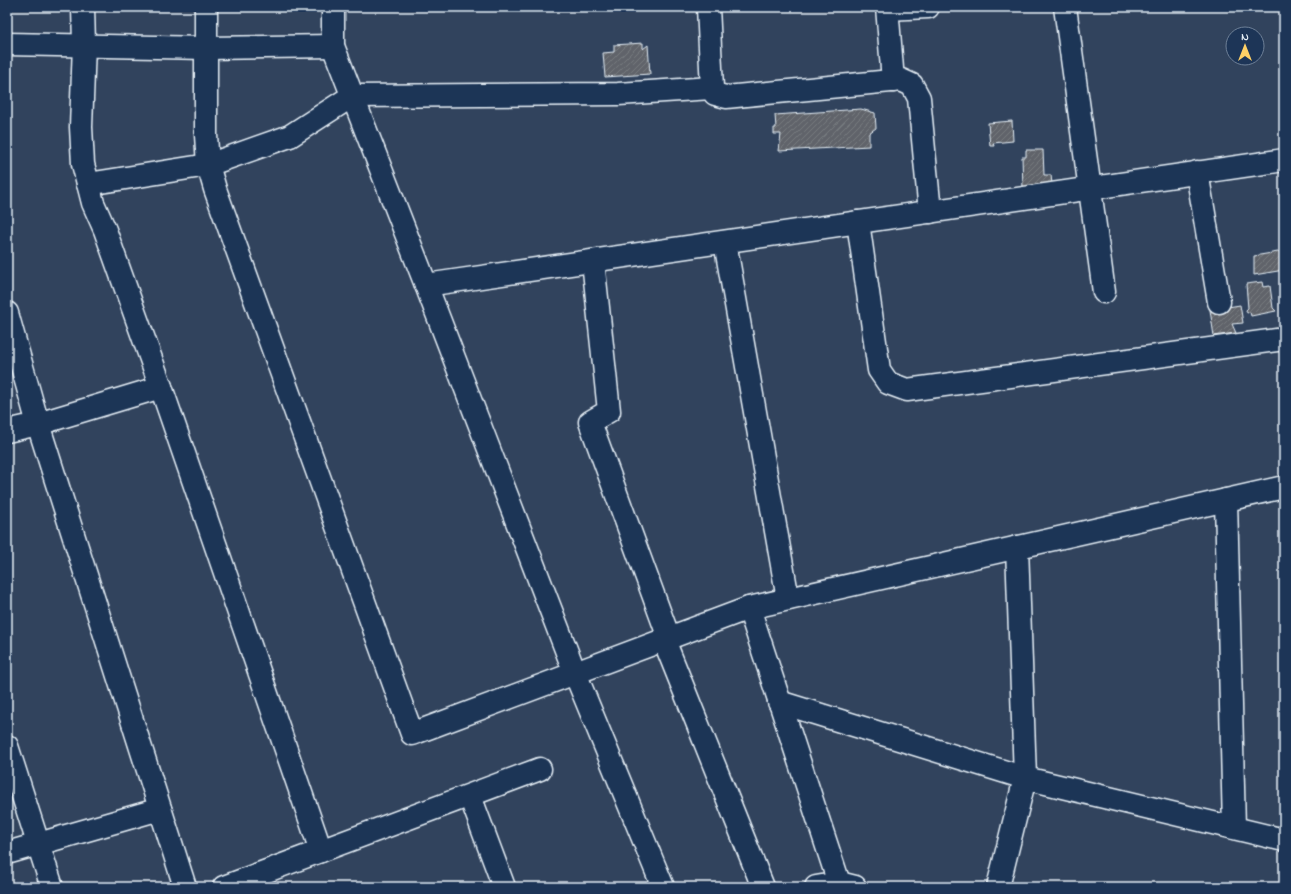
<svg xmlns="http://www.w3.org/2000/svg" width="1291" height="894" viewBox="0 0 1291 894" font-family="'Indie Flower',sans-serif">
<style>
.building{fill:url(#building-hatch);stroke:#e8f1f8}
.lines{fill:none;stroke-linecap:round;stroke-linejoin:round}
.minor-casing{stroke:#e8f1f8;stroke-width:25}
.minor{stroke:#1d3557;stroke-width:22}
</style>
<defs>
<pattern id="building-hatch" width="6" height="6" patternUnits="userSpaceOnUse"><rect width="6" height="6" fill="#60646a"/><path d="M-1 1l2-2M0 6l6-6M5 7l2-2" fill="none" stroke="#777b80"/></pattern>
</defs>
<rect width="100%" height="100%" fill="#31435d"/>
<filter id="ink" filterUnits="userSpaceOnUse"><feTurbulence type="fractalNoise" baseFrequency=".025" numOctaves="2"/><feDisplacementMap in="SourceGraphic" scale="8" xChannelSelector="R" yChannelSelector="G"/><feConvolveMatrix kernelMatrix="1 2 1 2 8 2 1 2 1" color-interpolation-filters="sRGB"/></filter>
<g filter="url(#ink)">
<g class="building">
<path d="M643,43V49L648,45L650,74L605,77L603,53L614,52V45Z"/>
<path d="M861,109L875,113L876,128L869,133V146L779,151L781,134H774V128H776L775,115Z"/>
<path d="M1012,121L1013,141L993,143L994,146H990L988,123Z"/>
<path d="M1026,150H1043L1044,175H1051L1052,184H1035L1036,189H1023L1022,157H1026Z"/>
<path d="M1284,251V270L1254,275V256Z"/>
<path d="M1262,282L1263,287L1270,286L1273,308L1276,311L1251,316L1250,312L1247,313L1246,310L1248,308L1246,284Z"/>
<path d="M1240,305L1243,323L1232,324L1236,333L1214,336L1210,310Z"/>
</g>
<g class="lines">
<g class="minor-casing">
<g id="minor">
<path d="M83,7L84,44L81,127L83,164L93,203L105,230L161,387L321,851"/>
<path d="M206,7V135L208,165L215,189L412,734L749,608L1284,487"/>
<path d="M333,7V46L426,285L575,673L663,887"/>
<path d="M708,7L712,88L715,94L726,97L901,80L912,85L919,98L930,212"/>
<path d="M887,7L893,81"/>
<path d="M1065,7L1104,292"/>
<path d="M887,9L928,7"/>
<path d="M7,44L206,48L333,46"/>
<path d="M1197,172L1219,302"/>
<path d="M88,184L208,165L290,136L352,96L618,94L712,88"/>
<path d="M858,222L879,370L888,383L907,390L1284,339"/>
<path d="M725,242L788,599"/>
<path d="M593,261L609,411L590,422L669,638"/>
<path d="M426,285L1284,160"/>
<path d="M7,313L38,424L185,887"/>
<path d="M7,431L38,424L161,387"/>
<path d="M1226,500L1234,828"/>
<path d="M749,608L839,883"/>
<path d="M664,640L763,887"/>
<path d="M779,702L1025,778L1284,840"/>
<path d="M7,746L52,887"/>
<path d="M470,796L504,887"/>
<path d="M7,853L160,809"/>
<path d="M224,887L540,769"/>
<path d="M816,887L839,883L855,887"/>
<path d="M998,887L1025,778L1017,547"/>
</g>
</g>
<use href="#minor" class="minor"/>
</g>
</g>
<rect width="1291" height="894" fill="none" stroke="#1d3557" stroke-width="24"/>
<rect x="12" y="12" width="1267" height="870" fill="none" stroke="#e8f1f8" stroke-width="1.5" filter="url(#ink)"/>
<g transform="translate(1245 46)"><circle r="19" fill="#1d3557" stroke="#6e8097"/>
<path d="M0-3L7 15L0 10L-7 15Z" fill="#ffd166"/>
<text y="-6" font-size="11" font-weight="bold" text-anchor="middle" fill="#e8f1f8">N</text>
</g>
</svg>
